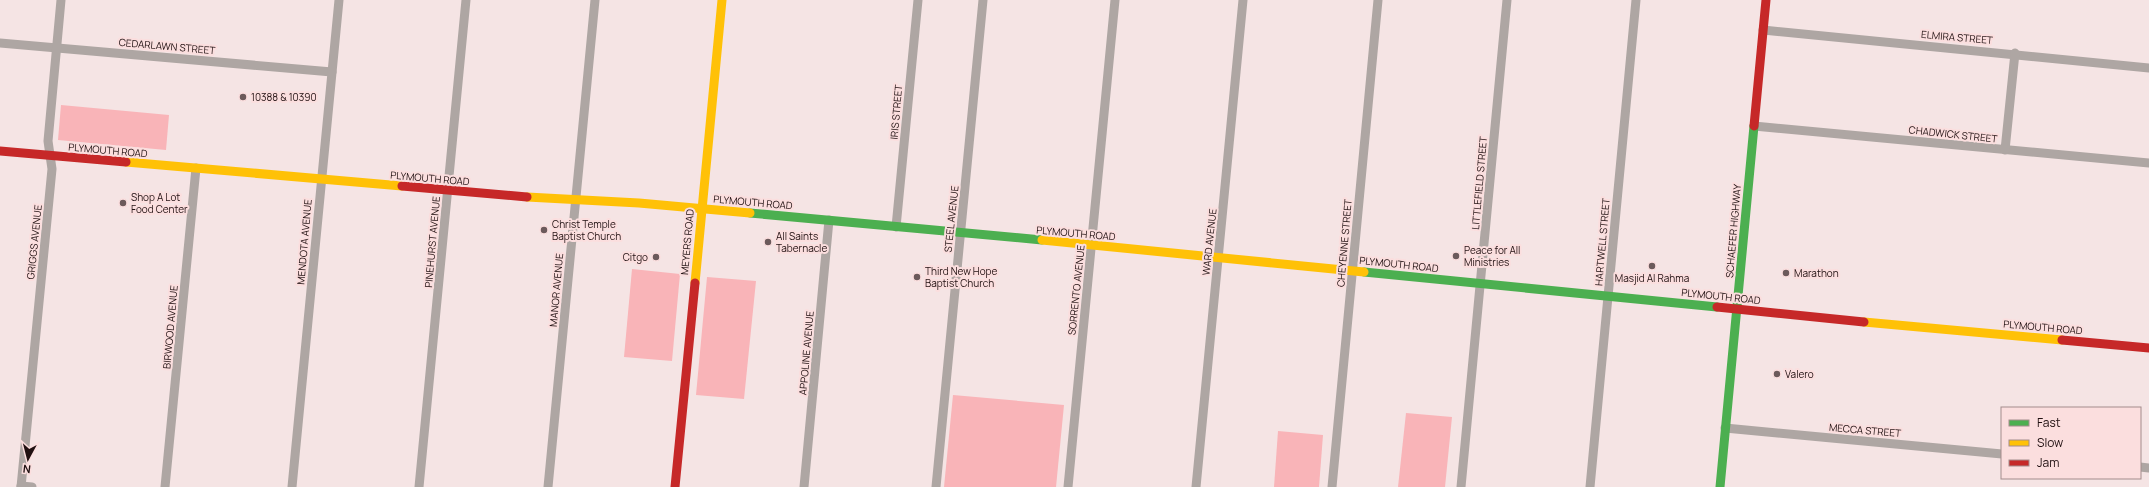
<svg xmlns="http://www.w3.org/2000/svg" width="2149" height="487" viewBox="0 0 2149 487" font-family="Manrope,sans-serif">
<style>
.green{fill:#f9b4b8}
.lines{fill:none;stroke-linecap:round;stroke-linejoin:round}
.street{stroke:#aea6a3;stroke-width:9}
.fast{stroke:#4caf50;stroke-width:9}
.slow{stroke:#ffc107;stroke-width:9}
.jam{stroke:#c62828;stroke-width:9}
.poi-dot{fill:#6b5a5b;stroke:#fbdede;stroke-width:1.5}
.labels{text-anchor:middle;dominant-baseline:central;stroke-width:4;stroke-linejoin:round;paint-order:stroke}
.street-label{font-size:10px;fill:#201011;stroke:#fbdede}
.poi-label{font-size:10px;fill:#201011;stroke:#fbdede;text-anchor:start}
</style>
<rect width="100%" height="100%" fill="#f5e4e4"/>
<g class="green">
<path d="M61,105L169,115L166,150L58,140Z"/>
<path d="M632,269L680,274L672,361L624,357Z"/>
<path d="M707,277L756,281L744,399L696,395Z"/>
<path d="M953,395L1064,405L1056,487H944Z"/>
<path d="M1406,413L1452,417L1445,487H1398Z"/>
<path d="M1278,431L1323,435L1319,487H1274Z"/>
</g>
<g class="lines">
<g class="street">
<path d="M1763,30L2149,68"/>
<path d="M0,43L332,72"/>
<path d="M1754,126L2149,163"/>
<path d="M2005,150L2015,53"/>
<path d="M896,227L918,0"/>
<path d="M1725,428L2002,454"/>
<path d="M2140,467L2149,468"/>
<path d="M21,486L32,487"/>
<path d="M21,487L52,169L48,141L61,0"/>
<path d="M165,487L196,168"/>
<path d="M292,487L339,0"/>
<path d="M419,487L466,0"/>
<path d="M548,487L595,0"/>
<path d="M804,487L829,220"/>
<path d="M936,487L983,0"/>
<path d="M1068,487L1115,0"/>
<path d="M1196,487L1243,0"/>
<path d="M1332,487L1378,0"/>
<path d="M1461,487L1507,0"/>
<path d="M1590,487L1636,0"/>
</g>
<g class="fast">
<path d="M750,213L1042,240"/>
<path d="M1364,272L1717,307"/>
<path d="M1720,487L1754,126"/>
</g>
<g class="slow">
<path d="M126,162L402,186"/>
<path d="M527,197L639,203L750,213"/>
<path d="M1042,240L1364,272"/>
<path d="M695,283L722,0"/>
<path d="M1864,322L2062,340"/>
</g>
<g class="jam">
<path d="M1754,126L1766,0"/>
<path d="M0,151L126,162"/>
<path d="M402,186L527,197"/>
<path d="M1717,307L1864,322"/>
<path d="M2062,340L2149,348"/>
<path d="M675,487L695,283"/>
</g>
</g>
<g class="poi-dot">
<circle cx="243" cy="97" r="4"/>
<circle cx="123" cy="203" r="4"/>
<circle cx="544" cy="230" r="4"/>
<circle cx="768" cy="242" r="4"/>
<circle cx="1456" cy="256" r="4"/>
<circle cx="656" cy="257" r="4"/>
<circle cx="1652" cy="266" r="4"/>
<circle cx="1786" cy="273" r="4"/>
<circle cx="917" cy="277" r="4"/>
<circle cx="1777" cy="374" r="4"/>
</g>
<g class="labels">
<g class="street-label">
<text transform="translate(1957 37) rotate(5)">ELMIRA STREET</text>
<text transform="translate(167 46) rotate(5)">CEDARLAWN STREET</text>
<text transform="translate(896 112) rotate(-85)">IRIS STREET</text>
<text transform="translate(1953 134) rotate(6)">CHADWICK STREET</text>
<text transform="translate(108 150) rotate(5)">PLYMOUTH ROAD</text>
<text transform="translate(430 178) rotate(5)">PLYMOUTH ROAD</text>
<text transform="translate(1479 183) rotate(-85)">LITTLEFIELD STREET</text>
<text transform="translate(753 202) rotate(5)">PLYMOUTH ROAD</text>
<text transform="translate(951 219) rotate(-84)">STEEL AVENUE</text>
<text transform="translate(1733 231) rotate(-85)">SCHAEFER HIGHWAY</text>
<text transform="translate(1076 233) rotate(5)">PLYMOUTH ROAD</text>
<text transform="translate(34 242) rotate(-84)">GRIGGS AVENUE</text>
<text transform="translate(304 242) rotate(-85)">MENDOTA AVENUE</text>
<text transform="translate(432 242) rotate(-85)">PINEHURST AVENUE</text>
<text transform="translate(687 242) rotate(-85)">MEYERS ROAD</text>
<text transform="translate(1209 242) rotate(-84)">WARD AVENUE</text>
<text transform="translate(1602 242) rotate(-85)">HARTWELL STREET</text>
<text transform="translate(1344 243) rotate(-85)">CHEYENNE STREET</text>
<text transform="translate(1399 264) rotate(6)">PLYMOUTH ROAD</text>
<text transform="translate(556 290) rotate(-85)">MANOR AVENUE</text>
<text transform="translate(1076 290) rotate(-84)">SORRENTO AVENUE</text>
<text transform="translate(1721 296) rotate(6)">PLYMOUTH ROAD</text>
<text transform="translate(170 327) rotate(-85)">BIRWOOD AVENUE</text>
<text transform="translate(2043 327) rotate(5)">PLYMOUTH ROAD</text>
<text transform="translate(806 353) rotate(-85)">APPOLINE AVENUE</text>
<text transform="translate(1865 430) rotate(5)">MECCA STREET</text>
</g>
<g class="poi-label">
<text x="251" y="97">10388 &amp; 10390</text>
<text x="131" y="197">Shop A Lot<tspan x="131" dy="12">Food Center</tspan></text>
<text x="552" y="224">Christ Temple<tspan x="552" dy="12">Baptist Church</tspan></text>
<text x="776" y="236">All Saints<tspan x="776" dy="12">Tabernacle</tspan></text>
<text x="1464" y="250">Peace for All<tspan x="1464" dy="12">Ministries</tspan></text>
<text x="648" y="257" text-anchor="end">Citgo</text>
<text x="925" y="271">Third New Hope<tspan x="925" dy="12">Baptist Church</tspan></text>
<text x="1794" y="273">Marathon</text>
<text x="1652" y="278" text-anchor="middle">Masjid Al Rahma</text>
<text x="1785" y="374">Valero</text>
</g>
</g>
<rect x="2001" y="407" width="140" height="72" fill="#fbdede" stroke="#a38c8c"/>
<rect x="2009" y="420" width="20" height="6" fill="#4caf50" stroke="#a38c8c"/>
<text x="2037" y="427" font-size="12" fill="#201011">Fast</text>
<rect x="2009" y="440" width="20" height="6" fill="#ffc107" stroke="#a38c8c"/>
<text x="2037" y="447" font-size="12" fill="#201011">Slow</text>
<rect x="2009" y="460" width="20" height="6" fill="#c62828" stroke="#a38c8c"/>
<text x="2037" y="467" font-size="12" fill="#201011">Jam</text>
<g transform="translate(28 459) rotate(187)" stroke="#fbdede" stroke-width="3" paint-order="stroke">
<path d="M0-3L7 15L0 10L-7 15Z" fill="#201011"/>
<text y="-6" font-size="11" font-weight="bold" text-anchor="middle" fill="#201011">N</text>
</g>
</svg>
